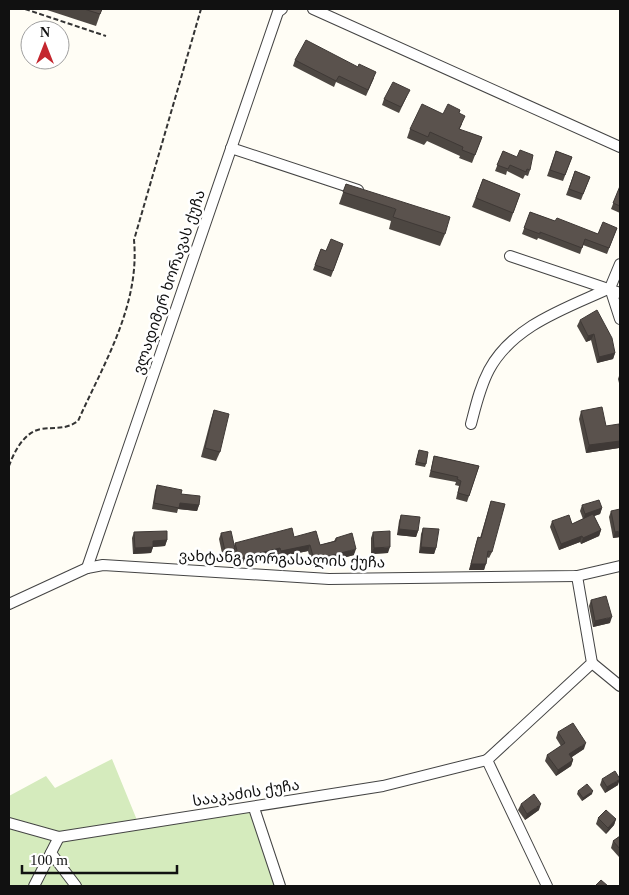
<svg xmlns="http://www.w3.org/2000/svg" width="629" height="895" viewBox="0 0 629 895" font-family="'Times New Roman','Noto Sans Georgian',serif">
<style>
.green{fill:#d5ebbd}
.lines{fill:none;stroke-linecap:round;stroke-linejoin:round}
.street-casing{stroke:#444;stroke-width:12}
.path{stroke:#333;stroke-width:2;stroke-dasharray:5 2.5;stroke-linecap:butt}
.street{stroke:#fff;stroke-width:10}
.wall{fill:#4d4742}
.shaded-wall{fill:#3f3936}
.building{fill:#5a524d;stroke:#3f3936}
.labels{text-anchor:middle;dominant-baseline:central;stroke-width:5;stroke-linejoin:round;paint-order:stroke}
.street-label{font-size:15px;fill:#111;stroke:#fff}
</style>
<rect width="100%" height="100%" fill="#fffdf5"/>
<path class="green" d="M112,759L139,825L254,808L280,886H9V796L46,776L55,788Z"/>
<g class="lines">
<g class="street-casing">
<g id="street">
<path d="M313,9L620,147"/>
<path d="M231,148L358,190"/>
<path d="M510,256L620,293"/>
<path d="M610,288L620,319"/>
<path d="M610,288L620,264"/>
<path d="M471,424C476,405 480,387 489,370C513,325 567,308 610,288"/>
<path d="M87,568L278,12L282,9"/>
<path d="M9,604L87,568L103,565L329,579L577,576L620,566"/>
<path d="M592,663L620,686"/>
<path d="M254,808L280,886"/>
<path d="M9,823L59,837L383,786L487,760"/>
<path d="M51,853L76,886"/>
<path d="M34,886L59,837"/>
<path d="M547,886L487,760L592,663L577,576"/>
</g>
</g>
<g class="path">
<path d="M25,9L106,36"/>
<path d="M9,466C14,452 24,432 41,429C56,427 65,430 78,421C104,363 140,305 134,240L201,9"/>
</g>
<use href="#street" class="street"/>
</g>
<g class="wall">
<path d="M44,9H102L96,26Z"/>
<path d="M295,60L358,67L374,78L366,96L336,82L334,87L293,66Z"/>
<path d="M407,96L399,113L382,105L384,99Z"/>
<path d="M459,113L462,124L459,130L482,137L472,163L459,158L460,156L427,141L424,145L407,138L410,129L443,114Z"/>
<path d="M503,151L530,170L528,176L525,175L523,179L507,171L506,175L495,171Z"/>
<path d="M556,151L572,157L563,181L547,176Z"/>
<path d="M575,171L590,177L581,200L566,195Z"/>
<path d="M483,179L520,194L510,222L472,207Z"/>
<path d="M346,184L445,234L440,246L389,229L391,221L339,204Z"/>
<path d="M620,186V213L611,209Z"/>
<path d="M530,212L555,221L598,234L617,228L607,254L583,245L580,254L538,238L537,240L522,234Z"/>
<path d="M343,244L331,277L313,270L321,249L326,251Z"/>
<path d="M580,320L615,353L613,359L597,363L591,340L586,342L577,326Z"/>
<path d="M619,376H620V387L618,379Z"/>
<path d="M214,410L220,452L216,461L201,457L211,419Z"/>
<path d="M581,411L606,426L620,431V444L619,448L586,453L579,419Z"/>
<path d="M419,450L426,464L425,467L415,465Z"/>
<path d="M434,456L479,466L467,502L456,499L459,486L455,485L456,482L429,477Z"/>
<path d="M157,485L181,494L199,505L197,511L178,509L177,513L152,509L155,491Z"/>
<path d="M491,501L492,552L489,558L487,557L484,570H469L476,543L478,537L480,538Z"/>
<path d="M582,505L602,508L600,514L594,516L601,530L599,536L581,544L580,542L559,550L550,527L552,521L572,524L583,519L580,511Z"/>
<path d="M611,511L620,537L613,538L609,517Z"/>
<path d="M401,515L418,531L416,537L397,535L399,521Z"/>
<path d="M423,528L436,548L434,554L419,553L421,534Z"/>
<path d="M134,532L167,540L165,546L153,547L151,553L133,554L132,538Z"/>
<path d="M373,532L388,553L371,554V538Z"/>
<path d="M221,533L234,546L235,543L294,537L320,545L334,541L336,538L354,555L312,566L308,551L279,557L278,554L237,564L234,552L232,555L223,558L219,539Z"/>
<path d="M591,600L610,623L593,627L589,606Z"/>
<path d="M558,732L584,749L572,757L573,760L571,766L556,776L545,761L547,755L561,746L556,738Z"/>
<path d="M602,779L618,785L605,793L600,785Z"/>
<path d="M578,791L592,794L582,801L577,794Z"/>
<path d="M521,804L539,810L525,820L518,810Z"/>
<path d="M598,818L616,819L614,825L606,834L596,824Z"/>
<path d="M620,836V856L619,857L611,848L613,841Z"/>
</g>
<g class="shaded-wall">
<path d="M594,334L591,340L586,342L588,336Z"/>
<path d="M615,353L613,359L597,363L599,357Z"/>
<path d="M620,441V444L619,448L586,453L589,445Z"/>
<path d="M180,503L199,505L197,511L178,509Z"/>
<path d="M602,508L600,514L583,520L585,514Z"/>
<path d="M399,529L418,531L416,537L397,535Z"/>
<path d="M601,530L599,536L581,544L583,538Z"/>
<path d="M620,531V537L613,538L615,532Z"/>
<path d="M582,536L580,542L559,550L561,544Z"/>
<path d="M167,540L165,546L151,547L153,541Z"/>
<path d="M310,545L308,551L279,557L281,551Z"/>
<path d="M153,547L151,553L133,554L135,548Z"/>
<path d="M390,547L388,553L371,554L374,548Z"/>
<path d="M421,547L436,548L434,554L419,553Z"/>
<path d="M280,548L278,554L237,564L239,558Z"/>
<path d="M235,549L232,555L223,558L225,551Z"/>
<path d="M356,549L354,555L312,566L314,560Z"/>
<path d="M471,564H486L484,570H469Z"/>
<path d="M612,617L610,623L593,627L595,621Z"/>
<path d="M586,743L584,749L567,760L569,754Z"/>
<path d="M573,760L571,766L556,776L558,770Z"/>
<path d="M620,779L618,785L605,793L607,787Z"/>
<path d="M593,791L592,794L582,801L583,798Z"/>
<path d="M541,804L539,810L525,820L527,814Z"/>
<path d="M616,819L614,825L606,834L608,828Z"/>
</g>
<g class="building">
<path d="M84,9H102L100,14Z"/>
<path d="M306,40L358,67L359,64L376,72L368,90L339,76L336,81L295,60Z"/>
<path d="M393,82L410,90L401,107L384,99Z"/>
<path d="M422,104L443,114L448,104L460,110L459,113L465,116L459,129L482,137L475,155L462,150L463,147L430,132L428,137L410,129Z"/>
<path d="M520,150L533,155L530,170L527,169L526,172L510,165L508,169L497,165L503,151L517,157Z"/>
<path d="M556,151L572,157L565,175L550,170Z"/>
<path d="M575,171L590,177L583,194L569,189Z"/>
<path d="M483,179L520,194L513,213L476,198Z"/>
<path d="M346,184L450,217L445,234L393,217L396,209L343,192Z"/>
<path d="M620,186V206L613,203Z"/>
<path d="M530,212L555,221L557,218L598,234L603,222L617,228L609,248L585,239L582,248L540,232V234L524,228Z"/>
<path d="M331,239L343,244L333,271L315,265L321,249L326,251Z"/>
<path d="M597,310L612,338L615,353L599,357L594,334L588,336L580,320Z"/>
<path d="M602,407L606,426L619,424L620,431V441L589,445L581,411Z"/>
<path d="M214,410L229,414L220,452L205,448Z"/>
<path d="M419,450L428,452L426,464L416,462Z"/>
<path d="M434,456L479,466L469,496L458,493L461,481L457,479L458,477L431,471Z"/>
<path d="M157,485L182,490L181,494L200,496L199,505L180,503L179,508L154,503Z"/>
<path d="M599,500L602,508L585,514L582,505Z"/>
<path d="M491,501L505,504L492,552L488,551L486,564H471L478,537L481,538Z"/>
<path d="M620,509V531L615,532L611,511Z"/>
<path d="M593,514L601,530L583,538L582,536L561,544L552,521L569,515L572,524Z"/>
<path d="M401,515L420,517L418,531L399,529Z"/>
<path d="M292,528L294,537L316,531L320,545L336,541V538L352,533L356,549L314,560L310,545L281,551L280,548L239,558L235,543Z"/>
<path d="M423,528L439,529L436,548L421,547Z"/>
<path d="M167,531V540L153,541V547L135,548L134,532Z"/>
<path d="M231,531L235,549L225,551L221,533Z"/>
<path d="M390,531V547L374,548L373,532Z"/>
<path d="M606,596L612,617L595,621L591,600Z"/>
<path d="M573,723L586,743L569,754L573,760L558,770L547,755L565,743L558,732Z"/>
<path d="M615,771L620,779L607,787L602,779Z"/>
<path d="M587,784L593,791L583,798L578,791Z"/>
<path d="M534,794L541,804L527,814L521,804Z"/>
<path d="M606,810L616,819L608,828L598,818Z"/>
<path d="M620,836V849L613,841Z"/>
<path d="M601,880L608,886H595Z"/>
</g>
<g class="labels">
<g class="street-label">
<text transform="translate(169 282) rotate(-71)">ვლადიმერ ხორავას ქუჩა</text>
<text transform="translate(282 559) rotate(2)">ვახტანგ გორგასალის ქუჩა</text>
<text transform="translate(246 793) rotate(-9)">სააკაძის ქუჩა</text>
</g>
</g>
<rect width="629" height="895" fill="none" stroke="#111111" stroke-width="20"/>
<g transform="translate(45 45)"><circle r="24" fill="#ffffff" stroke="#a0a0a0"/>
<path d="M0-4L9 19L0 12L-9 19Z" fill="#c4262e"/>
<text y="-8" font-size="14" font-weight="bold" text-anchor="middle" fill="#111111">N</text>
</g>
<path d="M22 865v8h155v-8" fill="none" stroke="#111111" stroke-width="2.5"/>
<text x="30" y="865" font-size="15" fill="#111111" stroke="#ffffff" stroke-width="4" paint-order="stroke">100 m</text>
</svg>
